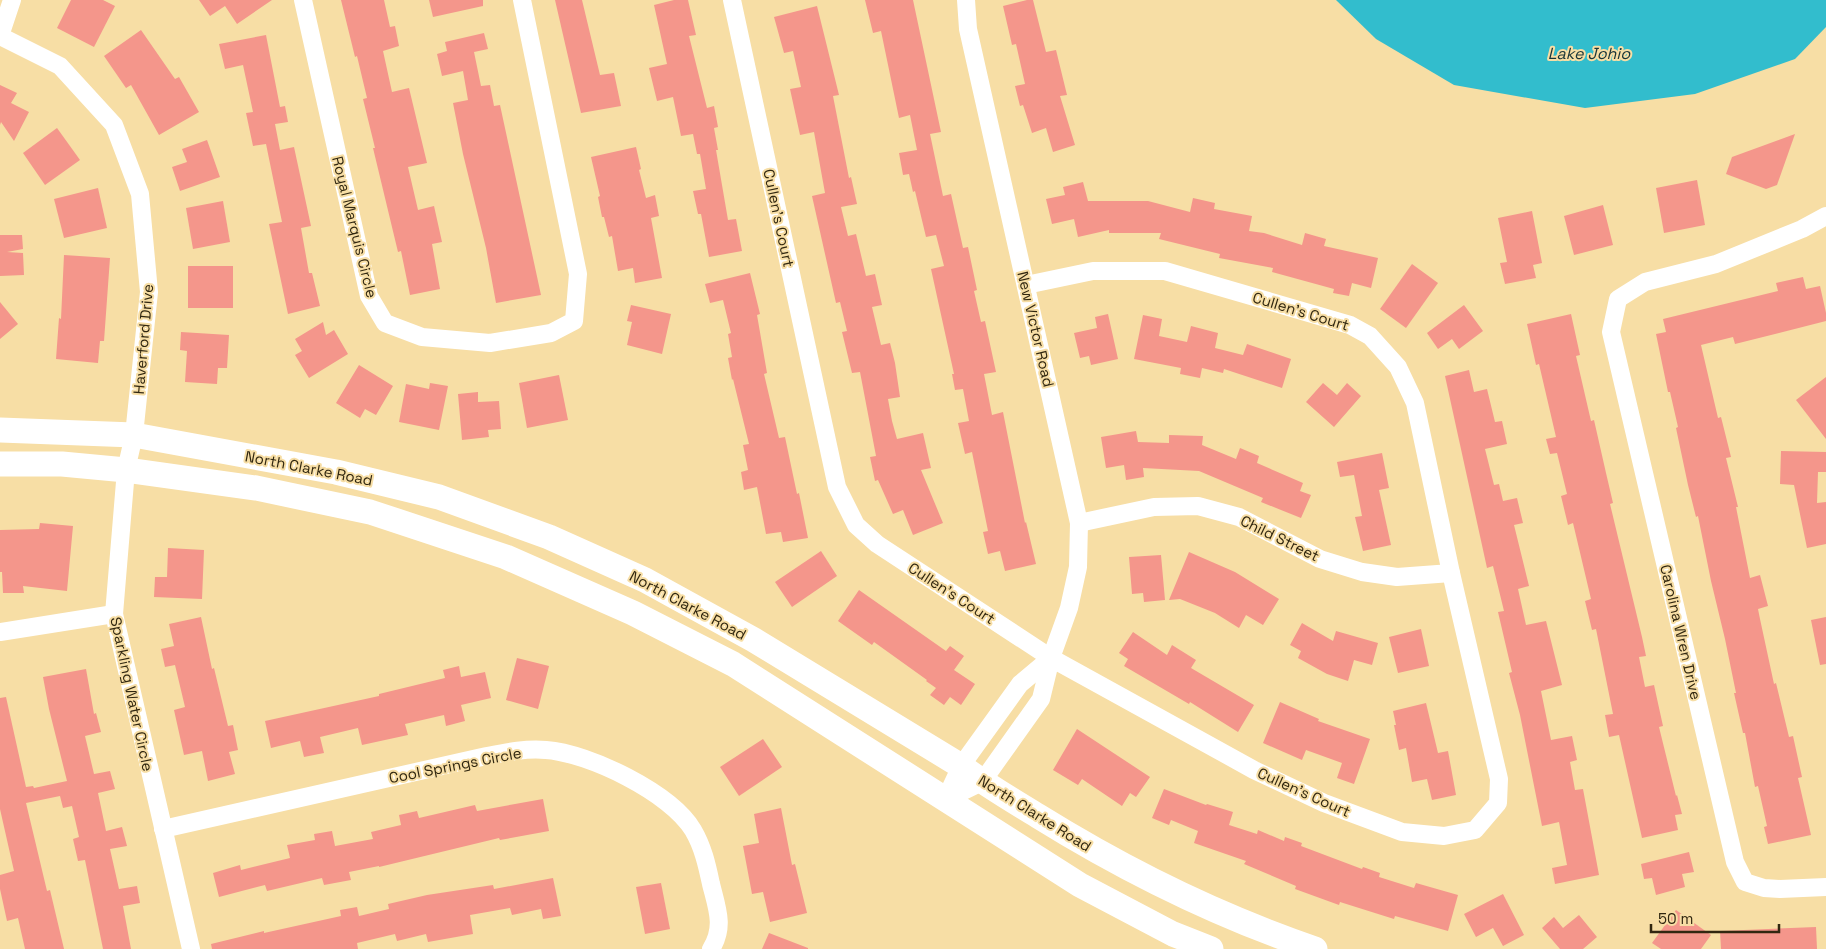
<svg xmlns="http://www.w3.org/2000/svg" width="1826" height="949" viewBox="0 0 1826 949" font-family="'Space Grotesk',sans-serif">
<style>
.water{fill:#32bdcd}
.building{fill:#f4968b}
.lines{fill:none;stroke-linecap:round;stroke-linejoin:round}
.street{stroke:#fff;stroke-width:18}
.secondary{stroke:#fff;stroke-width:25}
.labels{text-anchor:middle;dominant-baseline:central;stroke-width:4;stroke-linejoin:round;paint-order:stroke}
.street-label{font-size:15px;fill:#312710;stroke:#f7dea5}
.water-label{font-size:16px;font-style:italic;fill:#183538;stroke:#f7dea5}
</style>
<rect width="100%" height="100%" fill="#f7dea5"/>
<path class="water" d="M1336,0H1826V27L1795,59L1695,94L1585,108L1454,85L1376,39Z"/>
<g class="building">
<path d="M71,0H103L115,6L94,47L57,28Z"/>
<path d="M199,0H272L237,24L225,6L210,16Z"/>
<path d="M341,0H384L390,27L395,26L399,46L383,51L392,92L409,88L427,163L408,167L418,210L434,206L442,242L432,244L440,289L410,295L401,251L398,252L373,148H375L363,99L367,98L357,56L355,57Z"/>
<path d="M429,0H483V6L433,17Z"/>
<path d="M555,0H582L600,75L614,73L621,106L581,113Z"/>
<path d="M674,0H688L696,35L689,36L707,108L714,106L718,127L714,128L718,150H716L728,220L736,219L742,251L709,257L701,214H698L693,191L706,189L700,154H697L693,134L681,136L673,97L657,101L649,68L667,64L654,5Z"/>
<path d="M865,0H913L941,132L930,134L943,196L951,194L963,248L968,247L977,290L974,291L981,322L985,321L996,372L984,374L992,415L1003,412L1025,523L1026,522L1036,564L1005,571L1000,551L988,554L983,532L988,531L972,452L965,454L958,423L969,421L963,389L955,390L952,374H954L931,269L944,266L936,235L926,237L915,191L913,192L909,174L903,175L899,153L917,150L910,115L899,118L881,31L873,33Z"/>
<path d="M1027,0H1033L1046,52L1056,50L1067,95L1060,96L1075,145L1053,152L1046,128L1032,133L1023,105L1020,106L1015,86L1025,84L1016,44L1012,45L1003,6Z"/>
<path d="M817,6L839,95L833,96L849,178L851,177L857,204L841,207L848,236L856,234L866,276L875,274L882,305L872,307L881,345L890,343L895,363L900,397L888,399L892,421L897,439L923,433L931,468L921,470L943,523L913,535L903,510L893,514L878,480L875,481L870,457L876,456L860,372L852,373L842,332L847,331L840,302L836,303L812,196L825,193L814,132L800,135L790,89L801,87L793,51L784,53L774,17Z"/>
<path d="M141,30L175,79L179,77L199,112L159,135L131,85L126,88L104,56Z"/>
<path d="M484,33L488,49L474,52L481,86L490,85L494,106L500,105L541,295L496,303L486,248L463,154L453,103L468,100L463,71L442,76L437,54L447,51L445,42Z"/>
<path d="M266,35L280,107L285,106L288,122L275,124L280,150L294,147L311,226L301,228L309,273H312L320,306L288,314L269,224L282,222L266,144L253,146L246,113L253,112L243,65L225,69L219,44Z"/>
<path d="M0,85L17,93L11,103L29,112L14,141L1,122L0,125Z"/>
<path d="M57,128L80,160L45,185L23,153Z"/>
<path d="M1795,134L1777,185L1766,189L1726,174L1732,157Z"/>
<path d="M207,140L220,177L180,191L172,167L187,162L182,149Z"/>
<path d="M636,147L641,169L639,170L646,198L655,195L659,216L651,218L662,278L635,283L633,268L618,271L612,236L609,237L604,217H602L598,197L600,196L591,157Z"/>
<path d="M1697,180L1705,225L1664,233L1656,188Z"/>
<path d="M1083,182L1088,201H1148L1190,212L1193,198L1215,203L1214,209L1252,216L1249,231L1264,233L1302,245L1305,233L1326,239L1324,246L1378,258L1371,288L1352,283L1349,296L1333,293L1334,289L1272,272L1273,268L1219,258L1220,254L1159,239L1161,233H1109V230L1078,237L1074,219L1052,224L1046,199L1065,195L1063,187Z"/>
<path d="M98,188L107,228L64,238L54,199Z"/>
<path d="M223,201L230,242L193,249L186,208Z"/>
<path d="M1603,205L1613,245L1574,255L1564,216Z"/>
<path d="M1532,211L1542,263L1533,265L1536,278L1505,284L1500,263L1507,262L1498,218Z"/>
<path d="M0,235H22L23,249L7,252L23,253L24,275L0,276Z"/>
<path d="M64,255L110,258L104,341H100L98,363L56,359L59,318L61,319Z"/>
<path d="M1412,264L1438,283L1406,328L1380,309Z"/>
<rect x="188" y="266" width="45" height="42"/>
<path d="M750,273L760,314L757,315L767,373L764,374L779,438L785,437L797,494L799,493L808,538L783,542L781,532L766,534L757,487L744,490L741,472L748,470L743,445L749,444L733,379L732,380L728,358L732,357L728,334L731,333L723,300L710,303L705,284Z"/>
<path d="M1803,277L1806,289L1820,286L1826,313V321L1735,344L1733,337L1701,345L1718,418L1721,417L1731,457L1726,458L1738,507H1736L1750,578L1760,575L1768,606L1758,609L1760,619L1774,684L1776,683L1789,737L1793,736L1802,777L1798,778L1811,835L1768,844L1764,827L1767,826L1758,786L1755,787L1745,733H1743L1734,693H1736L1725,639L1711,581L1698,516L1696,517L1688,485L1676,428L1678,427L1670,392H1668L1656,334L1666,332L1663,319L1778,291L1776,283Z"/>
<path d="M0,302L18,324L0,339Z"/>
<path d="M631,305L671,314L662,354L627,345L632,322L627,321Z"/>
<path d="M1464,305L1483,331L1459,349L1452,339L1438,349L1427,333Z"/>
<path d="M1108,314L1118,359L1091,365L1089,356L1080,358L1074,333L1097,328L1095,317Z"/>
<path d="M1571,314L1580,355L1576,356L1591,421L1594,420L1606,473L1613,503L1610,504L1642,637L1646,656L1639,657L1645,687L1654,685L1663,726L1659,727L1676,796L1677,795L1682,814L1675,815L1678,830L1642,838L1619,735L1609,737L1605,715L1613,714L1596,629L1592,630L1585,601L1591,599L1573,523L1568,525L1561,496L1567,494L1557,453L1550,454L1546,439L1556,437L1539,364L1536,365L1527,324Z"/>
<path d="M1143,315L1162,319L1159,336L1187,342L1191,326L1218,333L1215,348L1243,355L1247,344L1291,359L1282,388L1224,369L1223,373L1202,368L1200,378L1180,374L1181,368L1134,359Z"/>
<path d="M323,322L326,335L334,330L348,354L309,378L295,355L302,351L295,339Z"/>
<path d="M181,332L229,335L227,368H218L217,384L185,382L187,351L180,350Z"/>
<path d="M359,365L393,386L376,415L365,409L360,418L336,403Z"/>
<path d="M1469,370L1474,392L1487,389L1495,422L1502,421L1507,444L1485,449L1494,485L1499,484L1503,501L1517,498L1523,523L1514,525L1529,586L1518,589L1526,625L1546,621L1562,685L1541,691L1551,740L1572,736L1577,760L1570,762L1575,790L1583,789L1599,875L1555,884L1552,868L1567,865L1559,822L1542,826L1520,715L1509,673L1512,672L1498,612L1504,611L1493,566L1487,568L1445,376Z"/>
<path d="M559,375L568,420L527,428L519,383Z"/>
<path d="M1826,377V439L1796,400Z"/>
<path d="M430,383L448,386L439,430L399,422L406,384L429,389Z"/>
<path d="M1323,383L1337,395L1347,383L1361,396L1334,427L1306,402Z"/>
<path d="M478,392V402L499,401L501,429L488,430L489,437L462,440L458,394Z"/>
<path d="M1136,431L1138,442L1169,443V435L1203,436L1202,445L1236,459L1240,448L1259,456L1257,463L1303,483L1300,491L1311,495L1301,518L1261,502L1263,498L1199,471L1143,468L1144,477L1126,480L1124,465L1106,468L1101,437Z"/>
<path d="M1781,451L1826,452V472H1818L1817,503L1826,502V544L1807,548L1794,485L1780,484Z"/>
<path d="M1382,453L1389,488L1379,490L1391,545L1363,551L1355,517L1362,516L1354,475L1340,477L1337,462Z"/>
<path d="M40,523L73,526L67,591L23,586L24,593H3L2,572H0V530L39,529Z"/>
<path d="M168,548L204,550L202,599L154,597L155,577H167Z"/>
<path d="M821,551L837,576L792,607L775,582Z"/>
<path d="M1189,552L1235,572L1279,599L1263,625L1246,615L1239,628L1215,613L1180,599L1169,600Z"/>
<path d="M1161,555L1165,600L1144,602L1143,593L1132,594L1129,557Z"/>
<path d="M859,590L946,651L950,646L964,656L954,670L975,684L961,705L950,697L944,705L930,695L936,688L926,681L927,680L874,642L872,645L838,621Z"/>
<path d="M201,617L212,669L214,668L228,726L233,725L238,750L229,752L235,774L208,781L202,751L184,755L174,710L185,707L175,665L165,667L161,649L174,646L169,624Z"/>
<path d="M1826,617V664L1820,665L1811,620Z"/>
<path d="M1302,623L1333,641L1336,631L1378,643L1372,665L1354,660L1348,681L1327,674L1298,658L1301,651L1290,645Z"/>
<path d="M1421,629L1429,666L1398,673L1389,637Z"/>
<path d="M1133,632L1167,655L1172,645L1196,660L1191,668L1254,705L1238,732L1190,702L1189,704L1124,666L1128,659L1119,653Z"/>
<path d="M517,658L549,666L538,709L506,700Z"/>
<path d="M459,666L461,677L485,672L491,698L461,705L465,721L446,726L444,715L405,724L408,735L362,745L358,728L320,737L324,753L304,757L300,741L271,748L265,721L379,696V694L445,678L443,670Z"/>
<path d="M86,669L94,714L96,713L101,732L85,736L94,774L110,771L115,789L98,793L106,831L122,827L127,846L110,849L119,889L137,886L140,903L123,906L131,949H103L85,860L78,861L73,839L79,837L72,806L63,808L60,796L26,803L47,891L50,890L64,949H25L18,918L7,921L0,889V875L14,871L0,809V698L6,697L26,787L33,786L34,788L67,781L49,709L43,677Z"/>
<path d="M1280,702L1319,719L1318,721L1370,739L1354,784L1337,778L1342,763L1306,750L1302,760L1263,743Z"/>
<path d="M1426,703L1438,753L1448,751L1456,795L1432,800L1427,779L1412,782L1406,748L1399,750L1394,725H1396L1393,711Z"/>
<path d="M1077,729L1150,777L1136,797L1130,793L1122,806L1082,779L1078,785L1053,770Z"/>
<path d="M763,739L782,767L739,796L720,767Z"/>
<path d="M1164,789L1206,805L1207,804L1233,812L1229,825L1257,834L1258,830L1284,841L1285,837L1302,843L1301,846L1362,869L1363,867L1380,873L1379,877L1414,888L1416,883L1458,895L1448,931L1395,916L1394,919L1340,902L1339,905L1295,889L1296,886L1244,864L1246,861L1194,843L1198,831L1171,820L1169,825L1152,818Z"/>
<path d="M543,799L549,831L500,840L499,838L379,867V866L349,872L351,880L324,885L322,878L267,891L265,885L219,897L213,873L240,865L241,870L290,858L287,845L315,840L314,834L332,831L335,846L373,839L371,832L401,825L399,815L417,811L419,818L475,805L477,811Z"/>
<path d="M781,808L792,865L795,864L807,913L770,922L763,892L752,894L743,846L759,843L754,814Z"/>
<path d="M1689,852L1694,872L1682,874L1685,887L1656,895L1652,878L1644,879L1641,864Z"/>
<path d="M553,878L561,916L543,919L541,909L512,915L510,908L470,915L473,934L428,942L426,934L397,941L395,934L357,943L358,949H212L211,944L264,931V933L341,916L340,910L357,907L359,916L389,909L388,904L427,895L493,885L494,889Z"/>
<path d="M661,883L670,929L645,934L636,887Z"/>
<path d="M1503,894L1524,935L1503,946L1493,928L1476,937L1464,914Z"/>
<path d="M1676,910L1711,935L1701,949H1661L1652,943Z"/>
<path d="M1579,915L1597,937L1583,949H1560L1542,928L1554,917L1563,928Z"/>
<path d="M1816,927L1817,949H1721L1720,931Z"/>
<path d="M769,933L808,948V949H762Z"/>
</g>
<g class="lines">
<g class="street">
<path d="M303,0L369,296L385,323L422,337L490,343L551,333L574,321L578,274L522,0"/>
<path d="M732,0L837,487L856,525L877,544L1051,658L1254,770L1324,803L1402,832L1444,836L1475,830L1498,803L1499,779L1451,573L1415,403L1398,367L1370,336L1350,325L1165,271H1093L1026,285"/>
<path d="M0,36L60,66L114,125L140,194L149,292L134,435L126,470L114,614L191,949"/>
<path d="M0,36L12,0"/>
<path d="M1826,216L1802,229L1716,264L1645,282L1618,299L1611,332L1735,862L1745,882L1764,888L1780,889L1826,887"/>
<path d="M1079,523L1154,507L1198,506L1239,517L1320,559L1362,572L1397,577L1451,573"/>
<path d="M0,632L114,614"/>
<path d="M945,800L982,782L1041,699L1051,658L1069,608L1078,567L1079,523L968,29L966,0"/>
<path d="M945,800L961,766L1020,684L1051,658"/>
<path d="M163,829L482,757C503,753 524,748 546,750C589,753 671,793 693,830C703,847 707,865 711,884C717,908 725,927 711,949"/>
</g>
<g class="secondary">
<path d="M0,430L134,435L336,472L439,497L549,537L645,580L754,640L961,766C986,785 1012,800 1038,816C1125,870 1218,916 1315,949"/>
<path d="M0,464H62L126,470L256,488L370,512L506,557L633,613L733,664L1080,885L1173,934L1211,949"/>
</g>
</g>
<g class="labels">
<g class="street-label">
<text transform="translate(779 218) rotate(78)">Cullen's Court</text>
<text transform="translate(355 227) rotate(76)">Royal Marquis Circle</text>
<text transform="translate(1301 311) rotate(17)">Cullen's Court</text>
<text transform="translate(1036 329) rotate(77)">New Victor Road</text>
<text transform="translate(143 339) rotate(-85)">Haverford Drive</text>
<text transform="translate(309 468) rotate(11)">North Clarke Road</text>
<text transform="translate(1280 538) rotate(26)">Child Street</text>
<text transform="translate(952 593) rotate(33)">Cullen's Court</text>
<text transform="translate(688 605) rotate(28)">North Clarke Road</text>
<text transform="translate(1681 632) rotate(77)">Carolina Wren Drive</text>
<text transform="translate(132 694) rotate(78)">Sparkling Water Circle</text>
<text transform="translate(455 765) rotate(-11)">Cool Springs Circle</text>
<text transform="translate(1304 792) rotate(24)">Cullen's Court</text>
<text transform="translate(1035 813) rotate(32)">North Clarke Road</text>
</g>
<g class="water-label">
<text x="1589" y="53">Lake Johio</text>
</g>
</g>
<path d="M1651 924v8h128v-8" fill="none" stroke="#312710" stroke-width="2.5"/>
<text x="1658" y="924" font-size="15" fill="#312710" stroke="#f7dea5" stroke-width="4" paint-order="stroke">50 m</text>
</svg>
